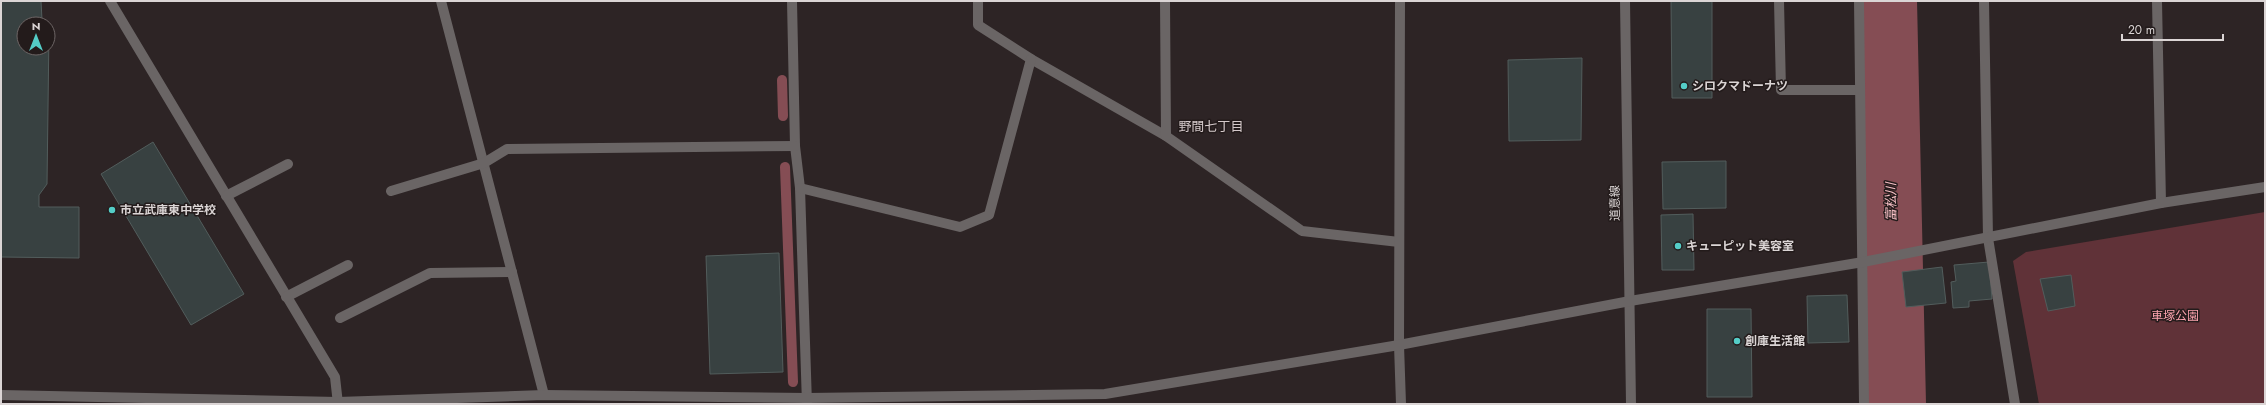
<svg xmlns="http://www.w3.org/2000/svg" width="2266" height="405" viewBox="0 0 2266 405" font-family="Jost,'Noto Sans JP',sans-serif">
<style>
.green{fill:#603238}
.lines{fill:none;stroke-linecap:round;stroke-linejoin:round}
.stream{stroke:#854d54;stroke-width:10}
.river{stroke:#854d54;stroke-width:60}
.building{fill:#384141;stroke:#525d5c}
.minor{stroke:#6a6565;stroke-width:10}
.poi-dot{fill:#54cdc7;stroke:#231b1b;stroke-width:1.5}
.labels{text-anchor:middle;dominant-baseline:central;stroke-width:3;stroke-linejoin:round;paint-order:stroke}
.poi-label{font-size:12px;font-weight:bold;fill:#dbd5d5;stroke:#231b1b;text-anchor:start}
.street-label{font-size:12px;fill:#dbd5d5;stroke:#231b1b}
.park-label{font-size:12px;fill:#fca3ae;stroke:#231b1b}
.neighbourhood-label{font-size:13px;fill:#d4c9ca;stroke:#231b1b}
.water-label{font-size:13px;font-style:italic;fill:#fac2c8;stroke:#231b1b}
</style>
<rect width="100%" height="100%" fill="#2d2425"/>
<path class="green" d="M2265,212V404H2039L2013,261L2026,252Z"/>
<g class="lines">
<g class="stream">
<path d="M782,80L783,116"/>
<path d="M785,167L793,382"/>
</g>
<path class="river" d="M1887,1L1896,404"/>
</g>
<g class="building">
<path d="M1,1H41L42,20L44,24H24V48H48L49,31L47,184L39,195V207H79V258L1,257Z"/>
<path d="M1671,1H1712V98H1672Z"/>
<path d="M1582,58L1581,140L1509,141L1508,60Z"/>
<path d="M153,142L244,294L191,325L101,174Z"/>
<path d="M1726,161V208L1663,209L1662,162Z"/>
<path d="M1693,214L1694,270H1662L1661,215Z"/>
<path d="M779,253L783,372L710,374L706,256Z"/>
<path d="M1989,262L1992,299L1969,301V307L1953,308L1951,282L1956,281L1954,265Z"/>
<path d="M1942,267L1946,303L1906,307L1902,272Z"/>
<path d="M2071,275L2075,306L2048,311L2040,279Z"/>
<path d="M1847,295L1849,342L1808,343L1807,296Z"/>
<path d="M1707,309H1751L1752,397H1707Z"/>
</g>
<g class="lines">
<g class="minor">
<path d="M110,1L335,377L338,404"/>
<path d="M441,1L544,395"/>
<path d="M792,1L795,146L800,188L807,404"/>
<path d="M978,1V25L1031,59L1166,136L1302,231L1399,242"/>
<path d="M1165,1L1166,136"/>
<path d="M1400,1L1399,345L1401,404"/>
<path d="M1625,1L1631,404"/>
<path d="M1779,1L1781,90H1860"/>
<path d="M1859,1L1864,404"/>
<path d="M1984,1L1988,238L2015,404"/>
<path d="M2157,1L2161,203"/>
<path d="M800,188L960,227L989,215L1031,59"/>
<path d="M391,191L484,163L507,149L795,146"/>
<path d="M226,196L288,164"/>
<path d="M286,297L348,265"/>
<path d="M340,318L430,273L512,272"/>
<path d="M1,395L338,402L544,395L807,398L1105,394L1399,345L1630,301L1863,262L2161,203L2265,187"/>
</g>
</g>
<g class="poi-dot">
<circle cx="1684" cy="86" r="4"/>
<circle cx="112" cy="210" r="4"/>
<circle cx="1678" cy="246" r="4"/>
<circle cx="1737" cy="341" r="4"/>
</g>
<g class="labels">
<g class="poi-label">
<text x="1692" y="86">シロクマドーナツ</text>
<text x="120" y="210">市立武庫東中学校</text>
<text x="1686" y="246">キューピット美容室</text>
<text x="1745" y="341">創庫生活館</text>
</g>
<g class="street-label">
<text transform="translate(1615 203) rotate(-91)">道意線</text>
</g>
<g class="park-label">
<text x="2175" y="316">車塚公園</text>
</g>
<g class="neighbourhood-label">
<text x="1211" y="126">野間七丁目</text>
</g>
<g class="water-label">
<text transform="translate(1891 202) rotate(-91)">富松川</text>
</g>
</g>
<rect width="2266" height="405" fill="none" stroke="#dbd5d5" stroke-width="4"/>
<g transform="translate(36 36)"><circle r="19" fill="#231b1b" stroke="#6d6565"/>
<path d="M0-3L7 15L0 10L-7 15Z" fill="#54cdc7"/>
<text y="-6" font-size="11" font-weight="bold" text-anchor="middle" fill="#dbd5d5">N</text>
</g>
<path d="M2122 34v6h101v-6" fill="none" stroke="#dbd5d5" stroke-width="2"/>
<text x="2128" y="34" font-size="12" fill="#dbd5d5" stroke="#231b1b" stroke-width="3" paint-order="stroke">20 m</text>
</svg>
